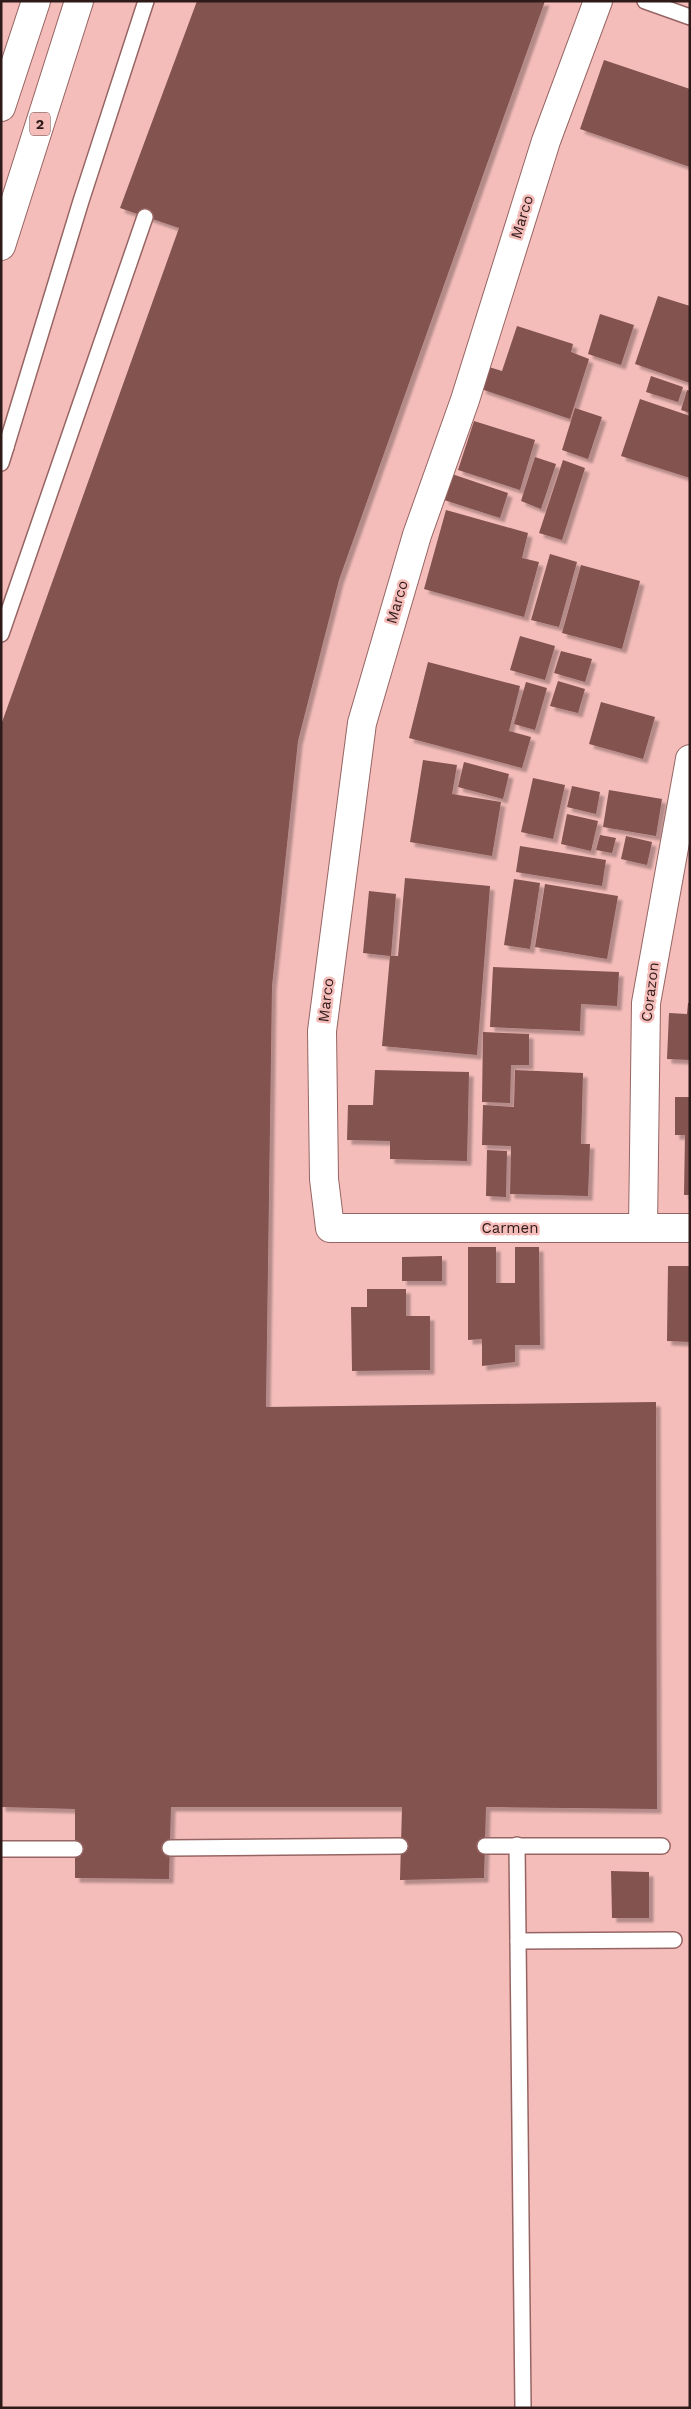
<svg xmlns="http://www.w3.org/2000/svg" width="691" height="2409" viewBox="0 0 691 2409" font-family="'Work Sans',sans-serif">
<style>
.building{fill:#825250;filter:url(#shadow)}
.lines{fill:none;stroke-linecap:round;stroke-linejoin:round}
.lane-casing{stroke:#966563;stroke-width:18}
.street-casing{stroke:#966563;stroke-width:30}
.highway-casing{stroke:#966563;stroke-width:30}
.lane{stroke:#fff;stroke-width:15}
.street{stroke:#fff;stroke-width:28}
.highway{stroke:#fff;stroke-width:28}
.labels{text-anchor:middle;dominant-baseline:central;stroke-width:5;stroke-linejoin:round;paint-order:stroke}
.shield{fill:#f4bdba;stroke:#694b49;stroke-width:1}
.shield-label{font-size:14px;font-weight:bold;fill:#2e1a19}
.street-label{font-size:15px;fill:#2e1a19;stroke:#f4bdba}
</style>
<defs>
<filter id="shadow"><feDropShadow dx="4.5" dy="4.5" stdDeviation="1" flood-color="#0004"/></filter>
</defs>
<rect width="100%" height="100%" fill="#f4bdba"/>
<g class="building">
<path d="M197,1H545L339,580L298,741L272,986L266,1407L656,1402L657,1809L486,1807L484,1878L400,1880L402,1807H171L169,1879L75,1878V1809L1,1807V725L179,228L120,208Z"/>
<path d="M604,60L690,89V167L580,129Z"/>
<path d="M658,296L690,306V383L635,364Z"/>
<path d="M600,314L634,325L621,365L588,354Z"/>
<path d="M517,326L573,344L571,352L589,359L570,419L481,389L489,367L502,371Z"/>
<path d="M651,376L683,387L678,402L646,392Z"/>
<path d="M687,390L690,391V413L681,410Z"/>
<path d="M640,399L690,416V478L621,456Z"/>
<path d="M575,408L602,417L588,459L562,450Z"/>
<path d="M474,421L535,440L520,490L458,470Z"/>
<path d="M535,457L556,464L541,509L521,501Z"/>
<path d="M563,460L585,468L562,540L539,533Z"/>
<path d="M452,474L508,493L500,518L444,500Z"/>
<path d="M446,510L528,533L522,558L539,562L524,617L424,589Z"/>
<path d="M550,554L577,562L559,627L531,620Z"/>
<path d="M581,565L640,581L622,649L562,633Z"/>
<path d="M520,636L555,646L545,680L510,670Z"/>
<path d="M561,651L592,659L585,682L554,673Z"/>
<path d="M428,662L520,686L509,731L531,737L522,768L409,738Z"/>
<path d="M558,681L585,689L578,713L550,706Z"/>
<path d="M526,682L547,688L535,730L514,724Z"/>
<path d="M601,702L655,717L643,759L589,744Z"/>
<path d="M423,760L457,765L452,794L501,802L492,856L410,842Z"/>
<path d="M464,762L509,774L503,799L458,787Z"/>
<path d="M533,778L565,785L553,839L521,832Z"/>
<path d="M572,786L600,792L596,814L567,807Z"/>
<path d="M609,790L662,799L656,836L603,827Z"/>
<path d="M567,814L598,821L591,851L561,844Z"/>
<path d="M600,835L616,838L612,853L596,850Z"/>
<path d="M626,836L652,842L647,865L621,859Z"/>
<path d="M520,846L606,860L602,886L516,872Z"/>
<path d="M405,878L490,886L477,1055L382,1046L390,956L363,953L369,891L396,894L391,956H398Z"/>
<path d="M514,879L540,883L530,949L504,945Z"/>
<path d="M545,884L618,896L607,959L535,947Z"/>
<path d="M493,967L619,972L617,1006L581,1004L580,1031L490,1027Z"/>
<path d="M688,1003H690V1060L667,1059L669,1013L687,1014Z"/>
<path d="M483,1032L529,1034V1065H511L510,1103L482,1102Z"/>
<path d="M375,1070L469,1072L467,1161L390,1159V1141L347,1140L348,1105H373Z"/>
<path d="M515,1070L583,1073L581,1144H590L588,1196L510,1194L511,1146L482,1145L483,1105L514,1107Z"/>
<path d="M675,1097H690V1195H684L685,1135H675Z"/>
<path d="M487,1150L507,1151L506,1197L486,1196Z"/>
<path d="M468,1247H496V1283H515V1247H539L540,1345H515V1362L482,1366V1339L468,1340Z"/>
<path d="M442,1256V1281H402V1257Z"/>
<path d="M668,1266H690V1342L667,1341Z"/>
<path d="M367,1289H406V1316H430V1370L352,1371L351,1307H367Z"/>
<path d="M611,1871L649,1872V1918H612Z"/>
</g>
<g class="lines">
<g class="lane-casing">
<g id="lane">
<path d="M645,1L690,17"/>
<path d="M1,445L6,447L81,201L146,1"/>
<path d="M1,463L6,447"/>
<path d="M1,634L145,217"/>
<path d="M517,1845L523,2408"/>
<path d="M485,1846H662"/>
<path d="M170,1848L400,1846"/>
<path d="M1,1849H75"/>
<path d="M518,1941L674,1940"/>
</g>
</g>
<g class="street-casing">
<g id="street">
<path d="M598,1L546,141L465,400L417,535L362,723L322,1031L324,1179L330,1228H690"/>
<path d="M643,1228L646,1003L690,759"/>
</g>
</g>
<g class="highway-casing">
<g id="highway">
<path d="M1,107L36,1"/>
<path d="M1,246L79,1"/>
</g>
</g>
<use href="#lane" class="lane"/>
<use href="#street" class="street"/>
<use href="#highway" class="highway"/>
</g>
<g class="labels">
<rect class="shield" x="30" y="112.5" width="20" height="23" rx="4"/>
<g class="shield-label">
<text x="40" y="124">2</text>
</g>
<g class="street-label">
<text transform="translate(522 217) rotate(-73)">Marco</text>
<text transform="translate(397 602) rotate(-74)">Marco</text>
<text transform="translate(650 992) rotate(-83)">Corazon</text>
<text transform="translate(326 1000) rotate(-83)">Marco</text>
<text x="510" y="1228">Carmen</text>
</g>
</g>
<rect width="691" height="2409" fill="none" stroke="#2e1a19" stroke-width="5"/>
</svg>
